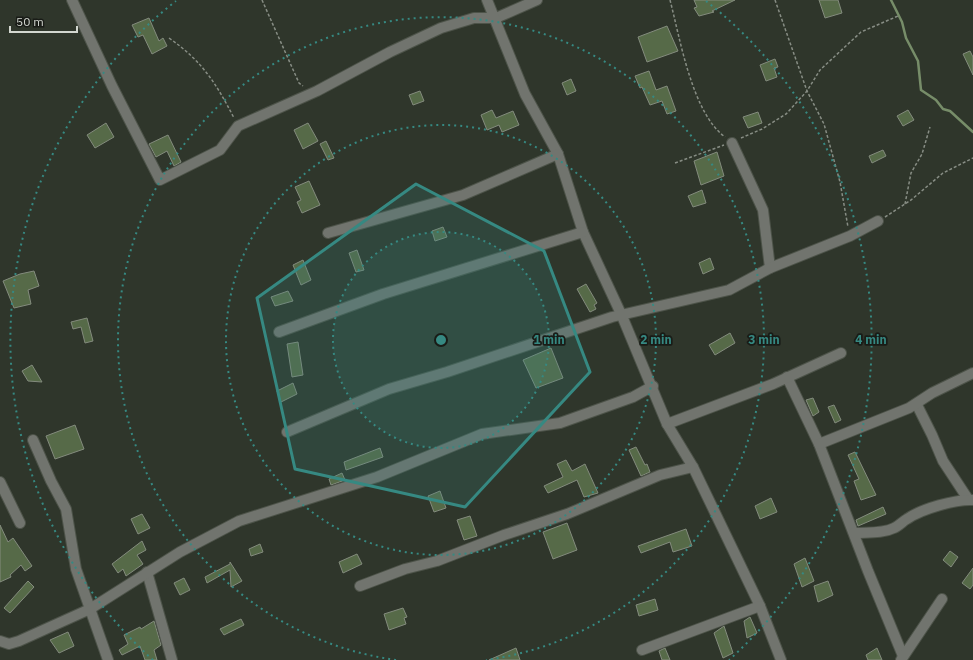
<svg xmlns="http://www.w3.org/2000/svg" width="973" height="660" viewBox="0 0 973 660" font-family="'IBM Plex Sans',sans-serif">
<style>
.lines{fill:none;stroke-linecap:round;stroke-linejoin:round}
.stream{stroke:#778d69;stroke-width:2.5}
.building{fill:#566a48;stroke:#838b7d}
.minor-casing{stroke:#4d5349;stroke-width:12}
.path{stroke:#878d84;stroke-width:1.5;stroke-dasharray:3 2;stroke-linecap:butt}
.minor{stroke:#71746e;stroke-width:10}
.marked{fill:#368982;fill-opacity:0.2;stroke:#368982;stroke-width:3;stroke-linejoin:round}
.ring{fill:none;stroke:#368982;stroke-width:2;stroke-dasharray:2 4}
.centre{fill:#368982;stroke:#191c17;stroke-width:2}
.ring-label{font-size:12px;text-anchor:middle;font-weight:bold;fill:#368982;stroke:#191c17;stroke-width:3.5;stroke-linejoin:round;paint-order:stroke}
</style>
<rect width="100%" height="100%" fill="#2f362b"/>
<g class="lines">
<path class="stream" d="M891,0L902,22L906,38L918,61L921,90L936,100L943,109L950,111L973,132"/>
</g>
<g class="building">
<path d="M694,0H735L712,11L714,12L699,16L694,8L697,7Z"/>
<path d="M819,0H838L842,13L825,18Z"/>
<path d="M149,18L159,41L163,38L167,46L152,54L143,35L138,37L132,25Z"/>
<path d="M667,26L678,51L647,62L638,37Z"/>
<path d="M970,51L973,57V75L963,54Z"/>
<path d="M775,59L778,67L774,68L777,77L766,81L760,65Z"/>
<path d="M649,71L656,90L667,86L676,111L667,114L662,101L650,105L642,87L640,88L635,76Z"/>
<path d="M571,79L576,91L567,95L562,83Z"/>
<path d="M420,91L424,101L413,105L409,95Z"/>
<path d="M492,110L496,118L513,111L519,125L502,132L499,125L487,130L481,115Z"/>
<path d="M908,110L914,120L903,126L897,116Z"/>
<path d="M758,112L762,123L748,128L743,117Z"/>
<path d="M106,123L114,137L95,148L87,135Z"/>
<path d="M308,123L318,141L303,149L294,130Z"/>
<path d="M168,135L181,162L174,166L167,151L156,157L149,144Z"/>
<path d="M326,141L334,158L328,160L320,144Z"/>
<path d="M883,150L886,156L872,163L869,156Z"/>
<path d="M717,152L724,176L701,185L694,161Z"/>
<path d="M309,181L320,205L302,213L297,202L301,200L295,187Z"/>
<path d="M702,190L706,203L693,207L688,196Z"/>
<path d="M443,227L447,237L435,241L432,231Z"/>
<path d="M357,250L364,270L356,272L349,253Z"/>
<path d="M710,258L714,269L703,274L699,263Z"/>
<path d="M303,260L311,280L301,285L293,265Z"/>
<path d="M34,271L39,286L28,290L31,304L14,308L3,281L20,274Z"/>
<path d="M586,284L597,303L594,305L596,309L590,312L577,289Z"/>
<path d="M288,291L293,301L275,306L271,297Z"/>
<path d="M87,318L93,341L85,343L81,327L73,329L71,322Z"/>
<path d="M730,333L735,343L715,355L709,345Z"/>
<path d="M298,342L303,375L292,377L287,344Z"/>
<path d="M551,348L563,378L536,388L523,360Z"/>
<path d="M32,365L42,382L28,381L22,371Z"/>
<path d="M293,383L297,394L281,402L277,391Z"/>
<path d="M813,398L819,412L813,416L806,400Z"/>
<path d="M834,405L841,420L835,423L828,407Z"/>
<path d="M75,425L84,449L55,459L46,436Z"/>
<path d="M636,447L645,465L647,464L650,472L641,476L629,450Z"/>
<path d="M380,448L383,457L346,470L344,462Z"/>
<path d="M855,452L876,495L861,500L854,481L859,479L848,455Z"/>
<path d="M566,460L572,471L585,464L598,493L584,497L577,480L548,493L544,486L563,477L557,464Z"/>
<path d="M342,473L345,480L331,485L329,479Z"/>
<path d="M440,491L446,508L434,512L428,496Z"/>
<path d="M771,498L777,512L760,519L755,506Z"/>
<path d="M883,507L886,514L858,526L856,520Z"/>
<path d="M142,514L150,528L138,534L131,519Z"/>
<path d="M470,516L477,536L464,540L457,520Z"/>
<path d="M567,523L577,550L553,559L543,532Z"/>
<path d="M0,525L8,542L13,538L32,566L25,571L21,565L10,575L11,577L0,582Z"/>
<path d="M686,529L692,546L673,552L670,542L641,553L638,546Z"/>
<path d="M142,541L146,550L137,555L143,564L126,576L123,569L118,573L112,564Z"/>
<path d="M260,544L263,552L251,556L249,549Z"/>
<path d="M950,551L958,557L951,567L943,560Z"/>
<path d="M357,554L362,564L343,573L339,562Z"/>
<path d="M805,558L814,581L802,587L794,564Z"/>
<path d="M230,562L242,581L231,587L230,570L207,583L205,577L230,564Z"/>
<path d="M973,568V585L970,589L962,583Z"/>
<path d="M184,578L190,590L180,595L174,583Z"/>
<path d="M28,581L34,587L10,613L4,608Z"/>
<path d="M828,581L833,595L818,602L814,586Z"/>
<path d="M655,599L658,610L639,616L636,605Z"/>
<path d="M403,608L407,617L404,618L406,624L389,630L384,614Z"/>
<path d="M750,617L757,633L747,638L744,621Z"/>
<path d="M241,619L244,625L224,635L220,629Z"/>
<path d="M154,621L161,645L154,650L157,660H145L140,646L122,655L119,650L128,644L124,635L140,627L141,629Z"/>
<path d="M724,626L733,653L723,658L714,633Z"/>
<path d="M68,632L74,646L59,653L50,640Z"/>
<path d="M516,648L520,660H489Z"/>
<path d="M665,648L670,660H662L659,651Z"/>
<path d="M877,648L882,660H868L866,655Z"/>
</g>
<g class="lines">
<g class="minor-casing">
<g id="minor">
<path d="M72,0L112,86L160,180L220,150L238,126L317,91L390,52L441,28L474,18H496L537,0"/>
<path d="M487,0L525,94L558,154L583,232L622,316L667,424L693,467L760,606L781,660"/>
<path d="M732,143L763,210L770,268"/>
<path d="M328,233L463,195L558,154"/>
<path d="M279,332L383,294L583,232"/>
<path d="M787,377L819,444L868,571L903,656"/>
<path d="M917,405L932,435L943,461L968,499"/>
<path d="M667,424L773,384L841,353"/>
<path d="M287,432L389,389L447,372L612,317L729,290L770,268L850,236L878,221"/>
<path d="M33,440L51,481L66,509L76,569L108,660"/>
<path d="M819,444L909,408L932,393L973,373"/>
<path d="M0,482L20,523"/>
<path d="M854,533C867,532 882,534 894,528C899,526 903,521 907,519C921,509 956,499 973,500"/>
<path d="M147,572L172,660"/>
<path d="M360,586L405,569L437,561L504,535L567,514L660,475L693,467"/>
<path d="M0,641L9,644L19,641L90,609L180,552L239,521L377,477L482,434L560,423L633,397L653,386"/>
<path d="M642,650L760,606"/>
<path d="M901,660L942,599"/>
</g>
</g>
<g class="path">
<path d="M262,0L299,83L303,86"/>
<path d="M670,0C680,38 692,113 725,137"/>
<path d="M775,0L807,91L824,124L840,182L848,227"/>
<path d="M169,38C202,61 216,83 234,118"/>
<path d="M741,138L762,129L786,114L807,91L820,70L861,32L898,16"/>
<path d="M675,163L724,145"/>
<path d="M905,204L911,173L922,154L930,127"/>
<path d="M885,217L911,200L943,173L973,158"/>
</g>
<use href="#minor" class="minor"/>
</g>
<path class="marked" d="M416,184L544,251L590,372L465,507L295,469L257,298Z"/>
<circle cx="441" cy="340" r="108" fill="#368982" fill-opacity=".12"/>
<g class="ring">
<circle cx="441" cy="340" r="108"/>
<circle cx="441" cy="340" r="215"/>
<path d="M396 660A323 323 0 1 1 486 660"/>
<path d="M153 660A430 430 0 0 1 176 1M706 1A430 430 0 0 1 729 660"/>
</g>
<circle cx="441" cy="340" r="6" class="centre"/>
<g class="ring-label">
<text x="549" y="344">1 min</text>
<text x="656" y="344">2 min</text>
<text x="764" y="344">3 min</text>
<text x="871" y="344">4 min</text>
</g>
<path d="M10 26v6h67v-6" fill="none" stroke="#d3d7d0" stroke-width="2"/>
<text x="16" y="26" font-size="12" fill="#d3d7d0" stroke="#191c17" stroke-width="3" paint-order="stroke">50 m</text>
</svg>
